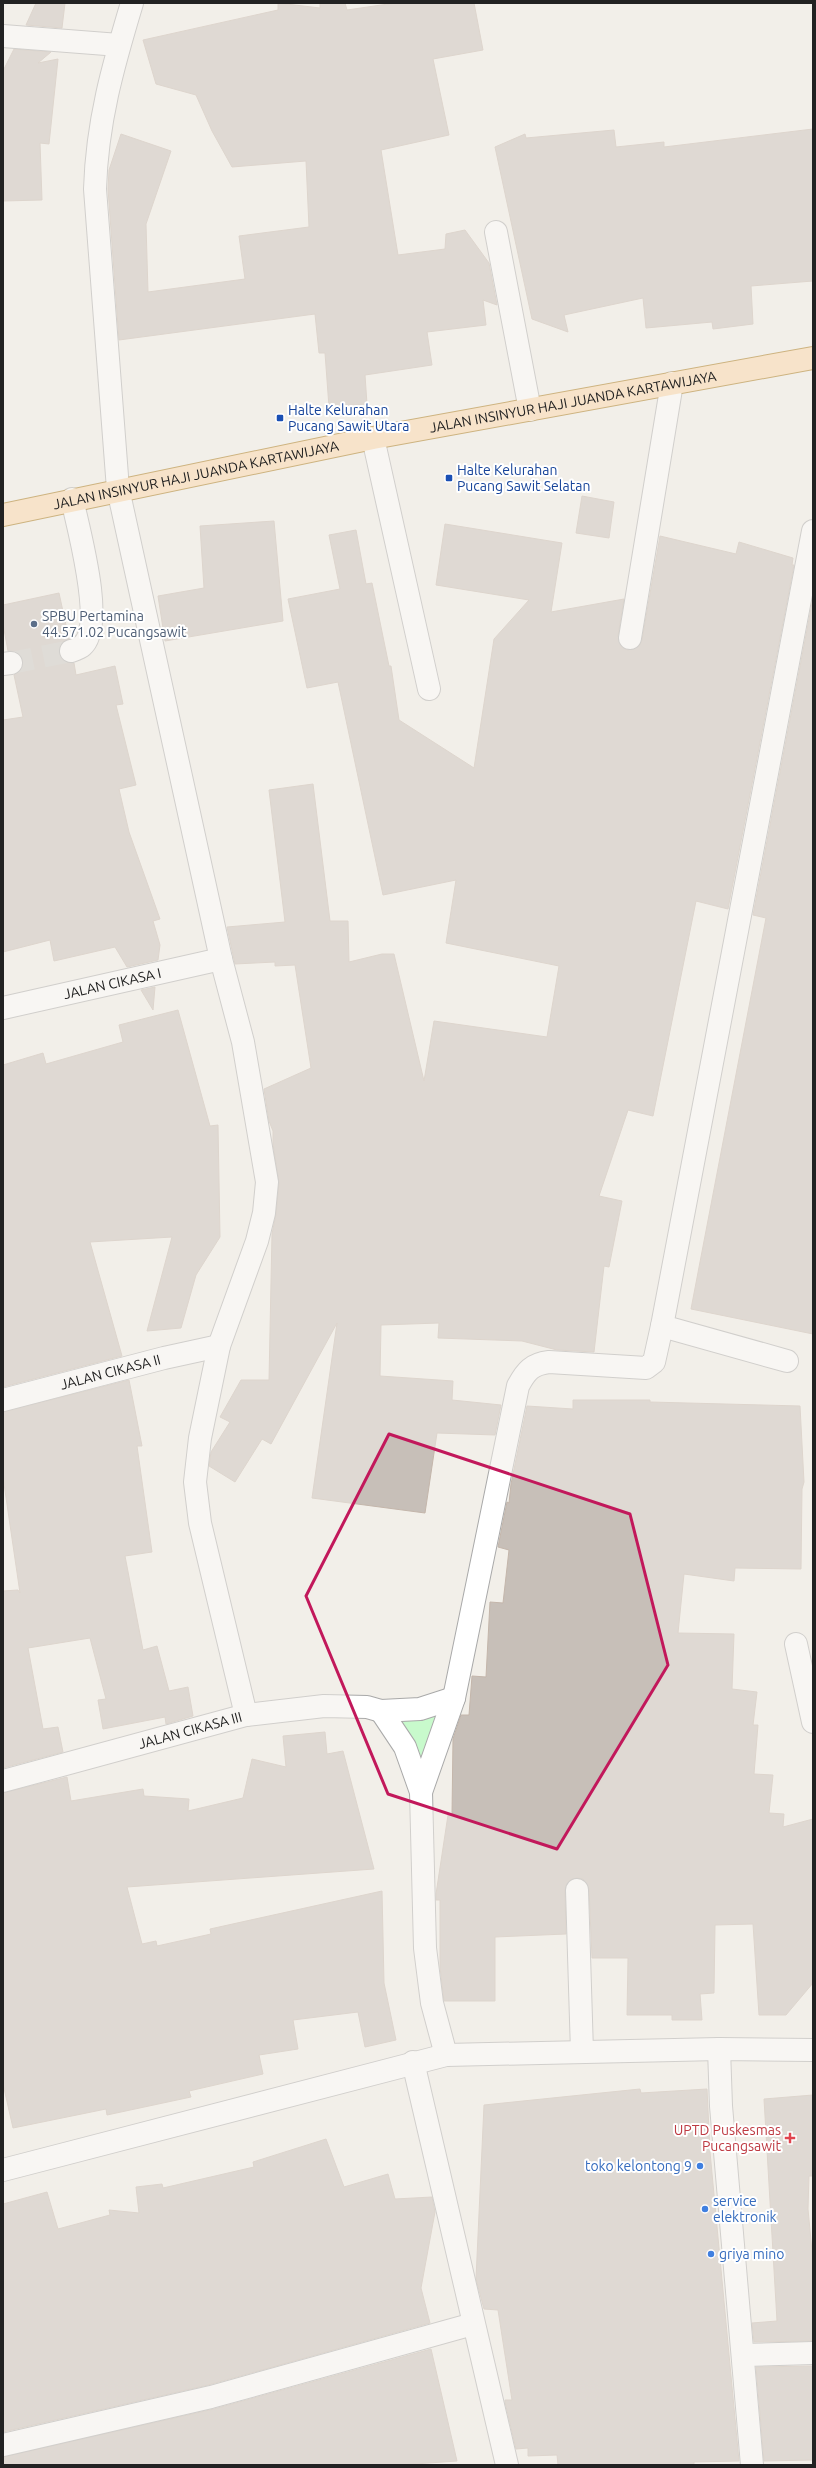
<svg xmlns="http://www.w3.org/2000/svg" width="816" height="2468" viewBox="0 0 816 2468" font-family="Ubuntu,sans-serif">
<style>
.park{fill:#c8facc}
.building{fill:#c7bfb8;stroke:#c4b6ab}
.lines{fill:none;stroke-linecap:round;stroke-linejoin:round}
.minor-tunnel{stroke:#c8c6c1;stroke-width:22;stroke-dasharray:22 11;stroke-linecap:butt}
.minor-casing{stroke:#a9a9a9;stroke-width:24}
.major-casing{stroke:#a06b00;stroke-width:24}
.minor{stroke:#fff;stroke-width:22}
.major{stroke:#fcd6a4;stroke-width:22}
.marked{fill:none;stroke:#c2185b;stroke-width:3;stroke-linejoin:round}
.transit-dot{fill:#1a4fb4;stroke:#fff;stroke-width:1.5}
.service-dot{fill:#5c6f8a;stroke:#fff;stroke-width:1.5}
.health-dot{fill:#e0444e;stroke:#fff;stroke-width:1.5}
.shop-dot{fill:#3f7fe0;stroke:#fff;stroke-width:1.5}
.labels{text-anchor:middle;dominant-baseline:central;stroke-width:4;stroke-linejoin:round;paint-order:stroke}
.street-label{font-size:14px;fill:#222;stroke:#fff}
.transit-label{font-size:14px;fill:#164399;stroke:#fff;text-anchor:start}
.service-label{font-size:14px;fill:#4e5e75;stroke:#fff;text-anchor:start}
.health-label{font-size:14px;fill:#be3a42;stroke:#fff;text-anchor:end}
.shop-label{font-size:14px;fill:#366cbe;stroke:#fff;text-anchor:start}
</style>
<rect width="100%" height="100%" fill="#f2efe9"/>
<path class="park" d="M435,1714L438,1715L423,1764L397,1717Z"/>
<g class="building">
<path d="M36,3H65L62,28L26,25Z"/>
<path d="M278,3L320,8V3H345L347,10L395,3H474L483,50L433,59L449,135L381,150L398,255L445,249L446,234L465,230L489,263L497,305L483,300L486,325L427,332L432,365L365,375L367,404L329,407L325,353H319L315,314L119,340L108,189L109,170L121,134L171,151L146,224L148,292L245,279L239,236L309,227L306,161L232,167L212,131L196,95L156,84L143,40L278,10Z"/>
<path d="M14,49L51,52L38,63L58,59L49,144L40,143L42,200L3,201V71Z"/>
<path d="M813,129V281L751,286L753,324L713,329L712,322L646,328L643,298L564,315L568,332L532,319L495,147L525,134L526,138L614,130L616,147L664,142V147Z"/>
<path d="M582,496L614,502L609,538L576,533Z"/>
<path d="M274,521L283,621L165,641L158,596L204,588L200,526Z"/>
<path d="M445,524L562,543L551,612L624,599L618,636L622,647L628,650L639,646L642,640L660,536L736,554L739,542L793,558L792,565H794L728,909L696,901L653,1116L628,1110L599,1196L622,1201L609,1267L604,1266L594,1352L557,1350L522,1341L438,1338L439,1323L381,1325L380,1376L453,1381L452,1400L501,1405L495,1435L437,1433L425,1513L312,1498L337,1323L271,1444L262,1439L235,1482L209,1466L211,1452L230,1422L220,1417L241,1380H269L272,1234L276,1214L279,1183L273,1144V1131L269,1121L264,1089L311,1068L295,965L275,966V962L235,964L227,927L285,922L269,790L313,784L330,921H348L349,962L382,954H394L424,1081L434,1021L547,1037L559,966L446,943L456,880L383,895L338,682L307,688L288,599L340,589L329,535L356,530L366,584L372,583L389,666H391L399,720L474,768L494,639L529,600L436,585Z"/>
<path d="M59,593L69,639L61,643L59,655L63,661L74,663L76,675L115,666L123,704L116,705L136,785L119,789L129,832L160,919L153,921L160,945L158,960L127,967L115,947L54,961L50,940L3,952V720L23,717L14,675L22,668L23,662L16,652L8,651L3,624V605Z"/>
<path d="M813,598V1334L691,1309L766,918L753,915Z"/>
<path d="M155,987L153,1010L141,990Z"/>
<path d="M178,1010L210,1126L218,1125L220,1237L196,1275L181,1328L147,1331L172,1237L90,1242L122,1356L3,1387V1065L43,1053L46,1064L123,1042L119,1025Z"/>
<path d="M129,1380L142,1446H137L152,1552L125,1556L143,1650L157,1646L169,1691L188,1687L193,1716L166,1724L165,1717L103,1729L98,1700L106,1699L90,1638L28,1648L43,1729L58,1727L63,1752L3,1768V1591L18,1590L20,1593L3,1477V1412Z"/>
<path d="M573,1400H650V1402L800,1406L804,1482L802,1489L801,1569L735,1568L734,1581L684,1574L678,1633L734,1634L732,1689L757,1692L753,1725H758L754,1774L773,1775L769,1813L784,1814L783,1827L813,1819V1983L786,2015H759L753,1924L715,1925L714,1993L700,1994L702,2020H672V2015H627L628,1958H592L589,1889L583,1879L577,1878L570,1880L565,1890L566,1934L495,1937V2001H444L440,1967V1900H436V1894L448,1815H452L453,1739L461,1715H469L472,1676L486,1677L490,1602L503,1603L509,1550L498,1547L507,1502L509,1503L511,1484L527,1406L573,1409Z"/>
<path d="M325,1732L327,1754L343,1751L374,1869L127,1887L142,1944L156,1941L157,1946L211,1934L210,1929L382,1891L384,1983L396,2040L365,2047L358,2012L293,2020L298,2049L259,2055L263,2074L189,2091L191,2097L107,2115L106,2109L13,2128L3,2084V1793L67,1777L71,1801L143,1789L144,1796L189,1799L188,1811L243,1798L252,1759L286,1767L283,1736Z"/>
<path d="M640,2089L641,2093L707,2089L710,2152L739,2461L694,2462V2465H558L557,2455L528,2456V2448L516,2449L505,2402V2400H512L498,2310L484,2309L476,2279L484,2105Z"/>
<path d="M813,2095V2176H809L808,2209L813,2262V2341L754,2342L752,2323L777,2321L764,2099Z"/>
<path d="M326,2139L344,2187L388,2174L395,2199L432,2197L435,2212L421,2288L430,2323L208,2385L3,2432V2204L47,2192L58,2229L110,2215L109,2210L139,2213L136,2187L162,2184L163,2188L254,2167L253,2162Z"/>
<path d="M431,2349L457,2461L401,2465H3V2457L214,2409Z"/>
<path d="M813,2366V2460L764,2461L756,2367Z"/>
</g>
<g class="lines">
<path class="minor-tunnel" d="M11,663L71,651"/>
<g class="minor-casing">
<g id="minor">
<path d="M132,3C113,66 97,122 95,189L118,489L221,959L243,1042L267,1182L264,1213L257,1241L219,1346L200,1438L195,1482L200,1523L246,1715"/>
<path d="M3,36L119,45"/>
<path d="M496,232L530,410"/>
<path d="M373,438L429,689"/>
<path d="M630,638L672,383"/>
<path d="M71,651C74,650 80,648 82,646C106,626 78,528 72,499"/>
<path d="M3,664L11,663"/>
<path id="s1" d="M3,1008L221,959"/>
<path d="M787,1361L662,1326L813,531"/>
<path id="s2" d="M3,1400L164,1358L219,1346"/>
<path d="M796,1644L813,1722"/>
<path d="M381,1711L405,1747L421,1792L425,1948L432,2003L446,2055"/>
<path id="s3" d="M3,1781L246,1715L324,1706L367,1707L381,1711L420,1709L454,1698"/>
<path d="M421,1792L454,1698L518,1386C526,1371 532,1364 549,1362L646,1368L654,1362L662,1326"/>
<path d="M577,1890L582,2052"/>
<path d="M413,2062L507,2465"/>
<path d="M3,2170L446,2055L719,2049"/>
<path d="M743,2355L813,2353"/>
<path d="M3,2445L211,2397L473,2324"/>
<path d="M752,2465L721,2106L719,2049L813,2050"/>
</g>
</g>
<g class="major-casing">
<g id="major">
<path id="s4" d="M3,515L373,438L813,358"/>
</g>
</g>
<use href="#minor" class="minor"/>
<use href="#major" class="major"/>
</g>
<path d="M0 0H816V2468H0ZM389,1434L630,1514L668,1665L557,1849L388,1794L306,1596Z" fill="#f2efe9" fill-opacity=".55" fill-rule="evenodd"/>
<path class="marked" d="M389,1434L630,1514L668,1665L557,1849L388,1794L306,1596Z"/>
<g class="transit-dot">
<rect x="276" y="414" width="8" height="8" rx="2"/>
<rect x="445" y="474" width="8" height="8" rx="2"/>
</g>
<circle class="service-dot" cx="34" cy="624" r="4"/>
<path class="health-dot" d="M788 2132h4v4h4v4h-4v4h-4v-4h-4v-4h4z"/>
<g class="shop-dot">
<circle cx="700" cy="2166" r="4"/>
<circle cx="705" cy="2209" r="4"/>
<circle cx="711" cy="2254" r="4"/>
</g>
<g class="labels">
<g class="street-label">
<text stroke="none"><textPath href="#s4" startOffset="581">JALAN INSINYUR HAJI JUANDA KARTAWIJAYA</textPath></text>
<text stroke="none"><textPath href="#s4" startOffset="197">JALAN INSINYUR HAJI JUANDA KARTAWIJAYA</textPath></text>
<text stroke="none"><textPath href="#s1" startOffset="112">JALAN CIKASA I</textPath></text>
<text stroke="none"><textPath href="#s2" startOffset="111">JALAN CIKASA II</textPath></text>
<text stroke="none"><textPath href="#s3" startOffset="194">JALAN CIKASA III</textPath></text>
</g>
<g class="transit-label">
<text x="288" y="410">Halte Kelurahan<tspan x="288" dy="16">Pucang Sawit Utara</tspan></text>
<text x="457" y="470">Halte Kelurahan<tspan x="457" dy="16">Pucang Sawit Selatan</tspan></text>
</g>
<g class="service-label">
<text x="42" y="616">SPBU Pertamina<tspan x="42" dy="16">44.571.02 Pucangsawit</tspan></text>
</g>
<g class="health-label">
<text x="781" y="2130">UPTD Puskesmas<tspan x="781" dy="16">Pucangsawit</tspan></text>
</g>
<g class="shop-label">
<text x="692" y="2166" text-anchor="end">toko kelontong 9</text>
<text x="713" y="2201">service<tspan x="713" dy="16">elektronik</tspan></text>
<text x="719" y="2254">griya mino</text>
</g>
</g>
<rect width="816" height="2468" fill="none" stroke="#222222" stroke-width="8"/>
</svg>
